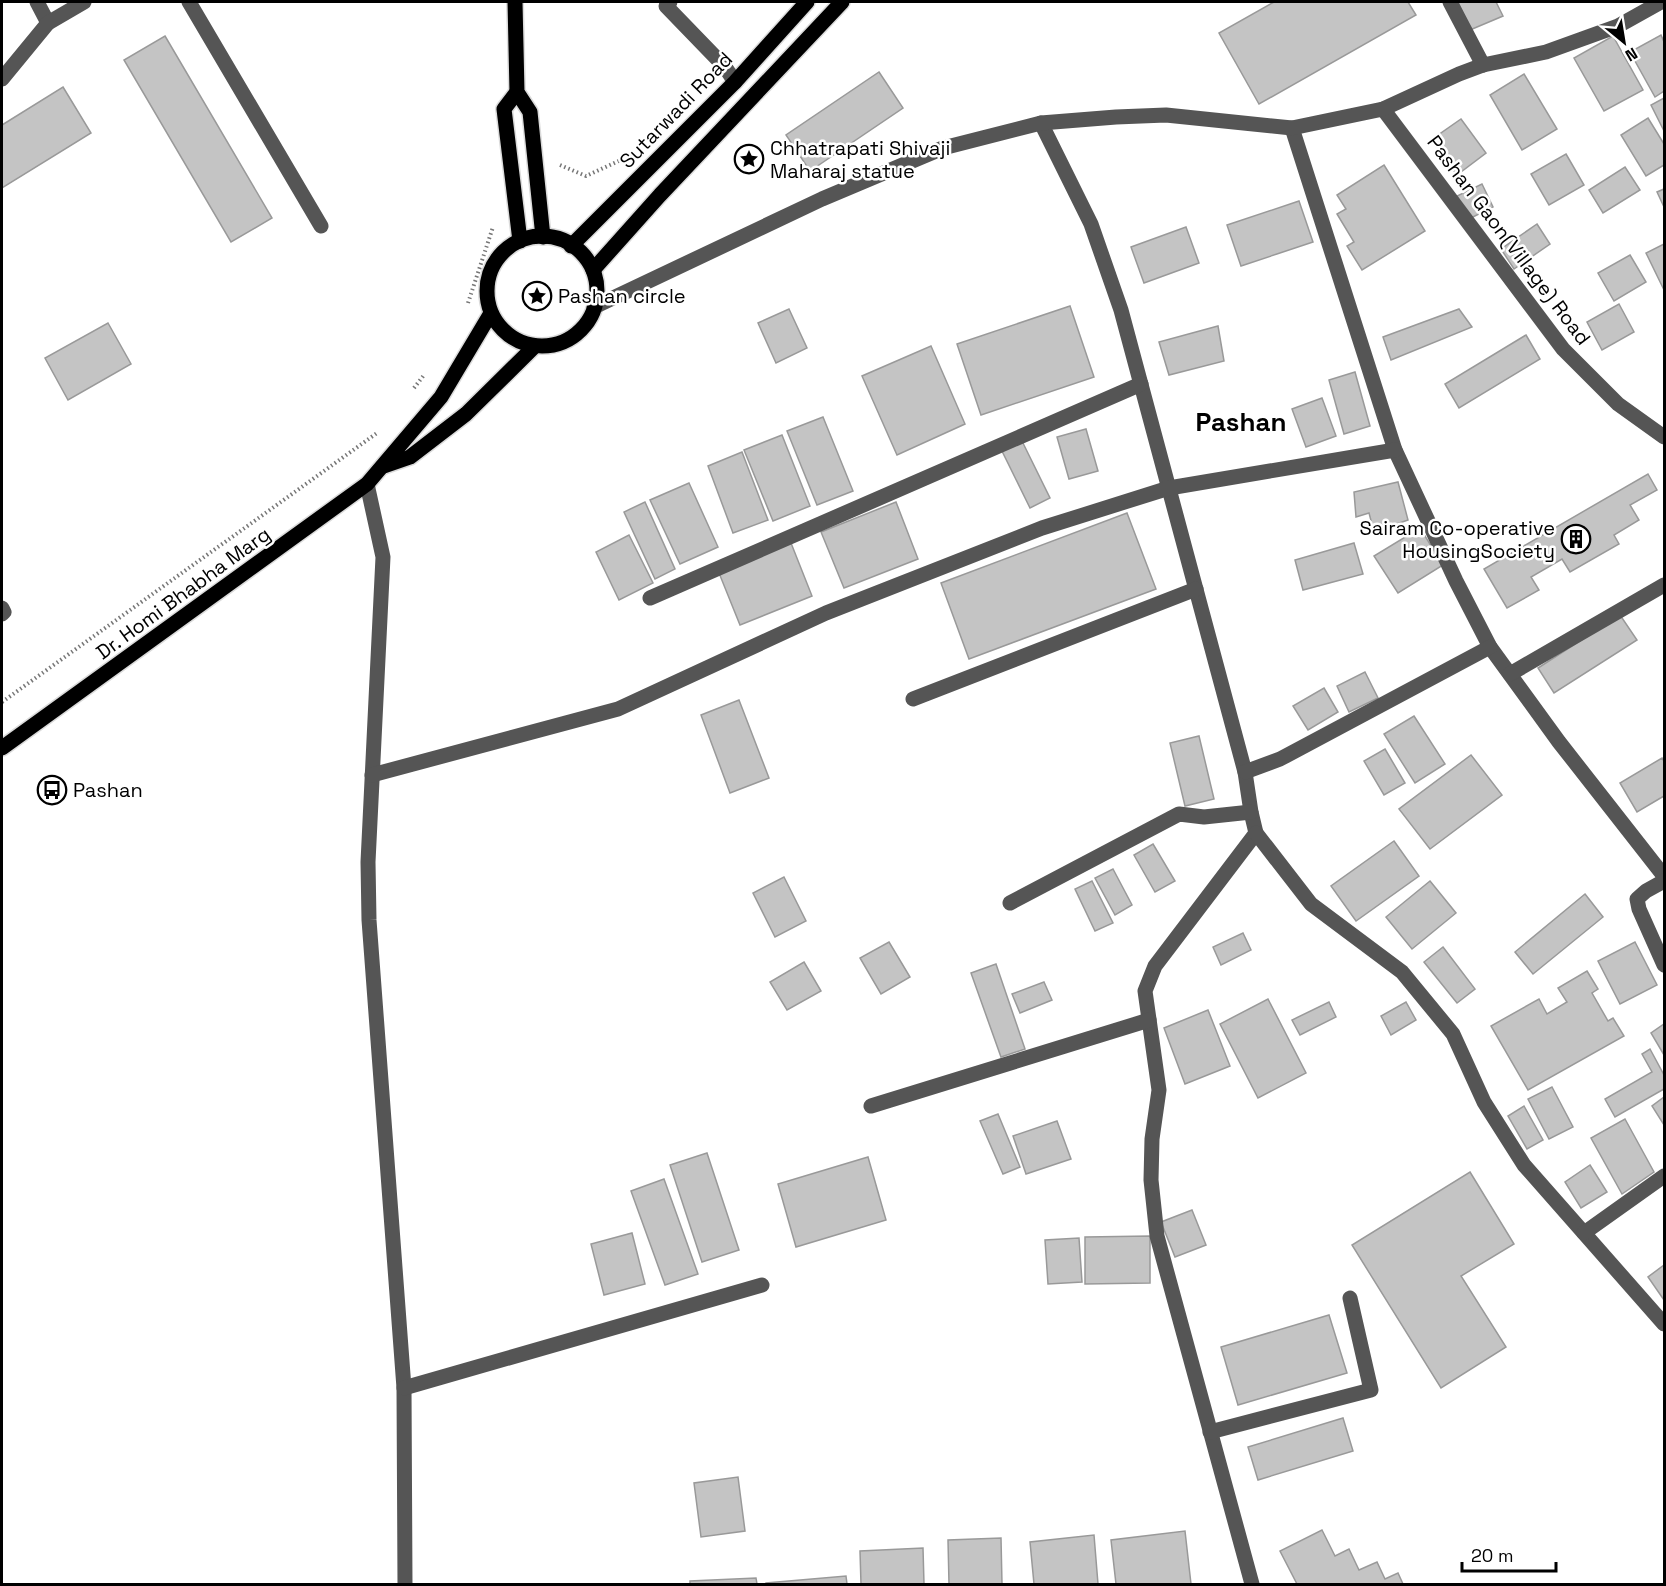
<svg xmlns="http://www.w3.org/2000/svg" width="1666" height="1586" viewBox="0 0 1666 1586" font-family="'Space Grotesk',sans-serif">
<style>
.building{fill:#c4c4c4;stroke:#999;stroke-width:1.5}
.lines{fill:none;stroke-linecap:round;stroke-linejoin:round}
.major-casing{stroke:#dbdbdb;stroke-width:18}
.path{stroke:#777;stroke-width:4;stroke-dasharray:1.5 3;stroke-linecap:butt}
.minor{stroke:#555;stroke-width:15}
.major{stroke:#000;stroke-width:15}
.labels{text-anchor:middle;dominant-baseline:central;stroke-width:5;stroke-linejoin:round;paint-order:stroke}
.street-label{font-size:20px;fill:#000;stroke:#fff}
.poi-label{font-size:20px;fill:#000;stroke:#fff;text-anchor:start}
.district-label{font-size:26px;font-weight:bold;fill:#000;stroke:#fff}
</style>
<rect width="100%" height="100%" fill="#fff"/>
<g class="building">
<path d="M1274,2H1408L1416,15L1259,104L1219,33Z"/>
<path d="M1458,2H1496L1503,16L1470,30Z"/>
<path d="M1661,35L1664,42V91L1655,97L1630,52Z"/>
<path d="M165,36L272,218L231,242L124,60Z"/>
<path d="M1613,36L1643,90L1604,111L1574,58Z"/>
<path d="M879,72L903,108L810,171L786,135Z"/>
<path d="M1524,74L1557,129L1522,150L1490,95Z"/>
<path d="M63,87L91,133L2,188V125Z"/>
<path d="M1664,98V131L1651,105Z"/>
<path d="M1648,118L1664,144V165L1646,176L1621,135Z"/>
<path d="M1461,119L1486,153L1457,175L1431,140Z"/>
<path d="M1566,154L1584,185L1549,205L1531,174Z"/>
<path d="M1384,165L1425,231L1362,270L1347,246L1354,242L1337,214L1346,209L1337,195Z"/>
<path d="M1625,167L1640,190L1603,213L1589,190Z"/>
<path d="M1482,184L1493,207L1469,219L1457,196Z"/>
<path d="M1664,189V207L1657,192Z"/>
<path d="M1299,201L1313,242L1241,266L1227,225Z"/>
<path d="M1537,224L1550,244L1514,269L1501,249Z"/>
<path d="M1186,227L1199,263L1144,283L1131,247Z"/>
<path d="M1664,244V290L1646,253Z"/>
<path d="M1630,255L1646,282L1614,301L1598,273Z"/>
<path d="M1619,304L1634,332L1602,350L1587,322Z"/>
<path d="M1070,306L1094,377L981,415L957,344Z"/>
<path d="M789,309L807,348L776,363L758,323Z"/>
<path d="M1459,309L1472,327L1391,360L1383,337Z"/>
<path d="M108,323L131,364L68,400L45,358Z"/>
<path d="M1218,326L1224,361L1169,375L1159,342Z"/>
<path d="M1526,335L1540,359L1459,408L1445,384Z"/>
<path d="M931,346L965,424L897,455L862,376Z"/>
<path d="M1355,372L1370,426L1344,434L1329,380Z"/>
<path d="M1322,398L1336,436L1306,447L1292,409Z"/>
<path d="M823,417L853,491L817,505L787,431Z"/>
<path d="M1086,429L1098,471L1069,479L1057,437Z"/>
<path d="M782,435L810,506L773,521L744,450Z"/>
<path d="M1020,437L1050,498L1030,508L1000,447Z"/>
<path d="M742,452L768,520L733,533L708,466Z"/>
<path d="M1648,474L1657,490L1630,505L1639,520L1614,535L1619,544L1570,572L1562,559L1531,577L1539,590L1507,608L1484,569Z"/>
<path d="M1398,482L1408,520L1374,532L1369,513L1356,517L1354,492Z"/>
<path d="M689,483L718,547L680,564L650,500Z"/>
<path d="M645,502L675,569L655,579L624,512Z"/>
<path d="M896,502L918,559L844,588L821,532Z"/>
<path d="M1127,513L1156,589L969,659L941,583Z"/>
<path d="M1420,528L1443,565L1398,593L1374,556Z"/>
<path d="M629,535L653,583L619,600L596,552Z"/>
<path d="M791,543L812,596L740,625L719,573Z"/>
<path d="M1354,543L1363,574L1303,590L1295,560Z"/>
<path d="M1620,615L1637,640L1554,693L1538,668Z"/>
<path d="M1365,672L1378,698L1349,712L1337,686Z"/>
<path d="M1324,688L1338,712L1308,730L1293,706Z"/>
<path d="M739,700L769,778L730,793L701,715Z"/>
<path d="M1414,716L1445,764L1415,783L1384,734Z"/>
<path d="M1199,736L1214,799L1185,806L1170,743Z"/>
<path d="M1385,749L1405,783L1384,795L1364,761Z"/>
<path d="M1471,755L1502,795L1430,849L1399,809Z"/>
<path d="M1662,758L1664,761V796L1637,812L1620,783Z"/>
<path d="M1394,841L1419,876L1356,921L1331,886Z"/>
<path d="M1153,844L1175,881L1155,892L1134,855Z"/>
<path d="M1113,869L1132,905L1115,915L1095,878Z"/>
<path d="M784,877L806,921L775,937L753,893Z"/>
<path d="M1092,881L1113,923L1095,931L1075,889Z"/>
<path d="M1430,881L1456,913L1412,949L1386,917Z"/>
<path d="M1585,894L1603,917L1533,974L1515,952Z"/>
<path d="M1243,933L1251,950L1221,965L1213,947Z"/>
<path d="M889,942L910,977L881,994L860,958Z"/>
<path d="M1635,942L1657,985L1620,1004L1598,961Z"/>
<path d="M1443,947L1475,989L1457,1003L1424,962Z"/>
<path d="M804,962L821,991L787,1010L770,982Z"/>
<path d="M996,964L1025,1049L1001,1057L971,973Z"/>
<path d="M1587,971L1598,989L1592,993L1608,1021L1613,1018L1624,1036L1528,1090L1491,1026L1539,999L1547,1014L1567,1002L1558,988Z"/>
<path d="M1044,982L1052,1000L1020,1013L1012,994Z"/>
<path d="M1268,999L1306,1073L1258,1098L1220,1024Z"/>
<path d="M1329,1002L1336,1017L1300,1035L1292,1020Z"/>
<path d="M1406,1002L1416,1020L1391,1035L1381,1016Z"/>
<path d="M1208,1010L1230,1066L1185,1084L1164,1028Z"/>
<path d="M1664,1024V1055L1651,1033Z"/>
<path d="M1650,1049L1664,1075V1089L1615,1117L1605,1099L1652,1072L1642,1054Z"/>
<path d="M1552,1087L1573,1127L1549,1139L1528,1099Z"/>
<path d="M1664,1097V1125L1652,1106Z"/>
<path d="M1524,1106L1543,1140L1527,1149L1508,1116Z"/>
<path d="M998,1114L1020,1167L1003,1174L980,1121Z"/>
<path d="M1625,1119L1654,1172L1622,1194L1591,1138Z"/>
<path d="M1057,1121L1071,1159L1026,1174L1013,1136Z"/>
<path d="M707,1153L739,1250L702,1262L670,1165Z"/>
<path d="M868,1157L886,1220L796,1247L778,1184Z"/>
<path d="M1590,1165L1607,1192L1581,1208L1565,1182Z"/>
<path d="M1470,1172L1514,1244L1461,1276L1506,1347L1441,1388L1352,1245Z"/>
<path d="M664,1179L698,1274L665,1285L631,1191Z"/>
<path d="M1192,1210L1206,1245L1175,1257L1161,1222Z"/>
<path d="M632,1233L645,1284L604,1295L591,1244Z"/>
<path d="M1150,1236V1283L1085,1284V1237Z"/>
<path d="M1079,1238L1082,1282L1048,1284L1045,1240Z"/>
<path d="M1664,1265V1300L1648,1277Z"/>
<path d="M1329,1315L1347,1373L1238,1405L1221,1347Z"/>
<path d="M1343,1418L1353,1451L1258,1480L1248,1447Z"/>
<path d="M738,1477L745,1531L701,1537L694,1483Z"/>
<path d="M1322,1530L1335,1556L1349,1549L1359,1570L1377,1562L1385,1579L1398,1573L1403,1584H1297L1280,1551Z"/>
<path d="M1185,1531L1191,1584H1116L1111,1540Z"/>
<path d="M1094,1535L1098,1584H1034L1030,1542Z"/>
<path d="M1001,1538L1002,1584H949L948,1540Z"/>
<path d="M923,1548L924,1584H861L860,1551Z"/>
<path d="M846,1576L847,1584H766V1583Z"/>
<path d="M756,1578L757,1584H690V1581Z"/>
</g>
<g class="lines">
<g class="major-casing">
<g id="major">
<path d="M515,2L517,92L530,112L543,237"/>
<path d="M517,92L504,109L520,241"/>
<circle cx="542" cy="291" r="55"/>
<path d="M571,246L735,82L807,2"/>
<path d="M593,270L660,195L842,2"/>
<path d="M384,466L410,457L466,414L535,346"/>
<path d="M2,748L367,484L441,397L491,313"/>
</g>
</g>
<g class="path">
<path d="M560,165L586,176L621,160"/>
<path d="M468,303L493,227"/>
<path d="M414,388L424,375"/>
<path d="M2,702L377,433"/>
</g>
<g class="minor">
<path d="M37,2L48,23"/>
<path d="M189,2L321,226"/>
<path d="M670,2L666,6L725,67L735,82"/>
<path d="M1450,2L1483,65"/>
<path d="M2,79L48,23L84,2"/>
<path d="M1383,109L1563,349L1618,404L1664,437"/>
<path d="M1041,123L1091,224L1121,310L1245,772L1251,812L1256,833L1155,966L1145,991L1159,1090L1152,1139L1151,1180L1157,1236L1252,1584"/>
<path d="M1292,128L1395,450L1456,581L1490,647L1559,742L1664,876"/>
<path d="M594,307L822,199L943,148L1041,123L1116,117L1166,115L1292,128L1383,109L1459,74L1483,65L1546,52L1618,26L1661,2"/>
<path d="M367,484L383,557L368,862L369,920L404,1388L405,1584"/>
<path d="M650,598L1141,384"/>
<path d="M2,608L4,612L2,614"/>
<path d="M1510,674L1664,585"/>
<path d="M913,699L1196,589"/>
<path d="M1245,772L1280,759L1490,647"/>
<path d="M372,775L618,709L826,613L1042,528L1169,488L1395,450"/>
<path d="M1256,833L1311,904L1402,972L1453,1034L1484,1102L1524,1165L1664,1324"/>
<path d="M1664,881L1646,891L1637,899L1639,909L1664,965"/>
<path d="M1010,903L1179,814L1204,817L1251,812"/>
<path d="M871,1106L1149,1020"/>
<path d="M1584,1233L1664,1176"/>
<path d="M404,1388L762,1285"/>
<path d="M1210,1432L1371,1390L1350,1298"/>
</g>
<use href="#major" class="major"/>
</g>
<defs>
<g id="sight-ring" transform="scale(1.5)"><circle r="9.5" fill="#fff" stroke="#000" stroke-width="1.5"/><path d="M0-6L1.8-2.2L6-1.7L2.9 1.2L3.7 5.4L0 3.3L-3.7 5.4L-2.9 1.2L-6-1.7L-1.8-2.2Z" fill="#000"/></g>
<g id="building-ring" transform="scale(1.5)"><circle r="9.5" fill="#fff" stroke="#000" stroke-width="1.5"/><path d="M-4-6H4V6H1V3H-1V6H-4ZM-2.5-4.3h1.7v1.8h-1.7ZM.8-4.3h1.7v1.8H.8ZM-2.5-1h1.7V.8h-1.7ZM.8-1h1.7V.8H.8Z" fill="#000"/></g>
<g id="bus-ring" transform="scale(1.5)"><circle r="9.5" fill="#fff" stroke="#000" stroke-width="1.5"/><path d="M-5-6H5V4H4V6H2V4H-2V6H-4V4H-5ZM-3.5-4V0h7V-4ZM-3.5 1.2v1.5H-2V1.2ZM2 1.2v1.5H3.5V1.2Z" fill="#000"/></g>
</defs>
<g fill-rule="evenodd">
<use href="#sight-ring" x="749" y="159"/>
<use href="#sight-ring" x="537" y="296"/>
<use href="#building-ring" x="1576" y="539"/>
<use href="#bus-ring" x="52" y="790"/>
</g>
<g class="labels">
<g class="street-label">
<text transform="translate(676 110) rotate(-46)">Sutarwadi Road</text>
<text transform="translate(1509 240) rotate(53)">Pashan Gaon(Village) Road</text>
<text transform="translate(183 593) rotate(-36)">Dr. Homi Bhabha Marg</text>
</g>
<g class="poi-label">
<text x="770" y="148">Chhatrapati Shivaji<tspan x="770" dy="23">Maharaj statue</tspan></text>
<text x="558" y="296">Pashan circle</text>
<text x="1555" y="528" text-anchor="end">Sairam Co-operative<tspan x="1555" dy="23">HousingSociety</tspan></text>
<text x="73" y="790">Pashan</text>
</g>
<g class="district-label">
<text x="1241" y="422">Pashan</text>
</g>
</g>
<rect width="1666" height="1586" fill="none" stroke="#000000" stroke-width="6"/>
<g transform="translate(1624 42) rotate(150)" stroke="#ffffff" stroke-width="4.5" paint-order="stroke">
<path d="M0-4.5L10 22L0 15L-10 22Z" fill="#000000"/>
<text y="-9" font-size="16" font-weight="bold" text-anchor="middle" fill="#000000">N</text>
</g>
<path d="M1462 1562v9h94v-9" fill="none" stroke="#000000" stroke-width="3"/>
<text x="1471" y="1562" font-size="18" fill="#000000" stroke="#ffffff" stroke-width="4.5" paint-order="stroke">20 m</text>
</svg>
